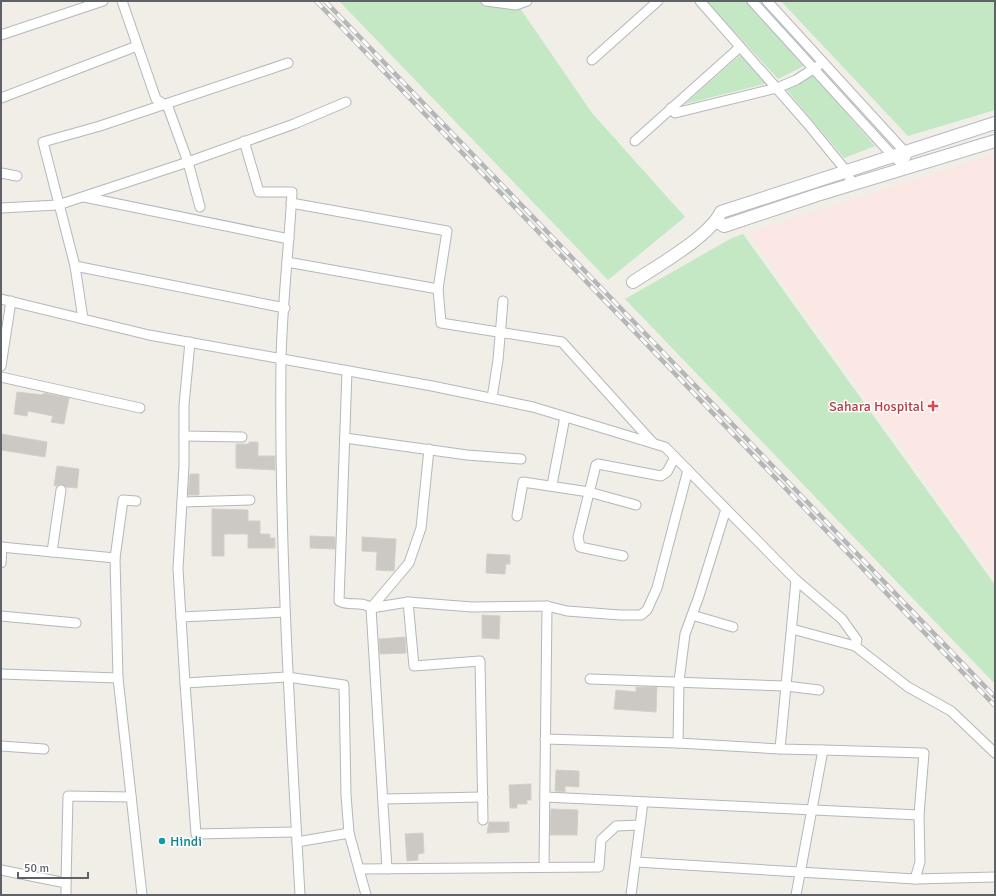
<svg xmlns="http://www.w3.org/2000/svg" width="996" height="896" viewBox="0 0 996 896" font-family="Signika,sans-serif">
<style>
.medical{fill:#fbe7e4}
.green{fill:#c4e7c4}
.building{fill:#ccc9c4;stroke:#d5d0c5}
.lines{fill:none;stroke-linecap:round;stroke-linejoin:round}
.street-casing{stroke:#b4b7bb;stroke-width:11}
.secondary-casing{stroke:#b5b9be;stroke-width:14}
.street{stroke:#fff;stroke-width:9}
.secondary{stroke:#fff;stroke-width:12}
.rail-casing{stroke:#b5b6b7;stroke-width:4.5}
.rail{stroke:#fff;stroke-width:3;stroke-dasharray:9;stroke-linecap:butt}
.health-dot{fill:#e0444e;stroke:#fff;stroke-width:1.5}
.culture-dot{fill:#0f9aa8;stroke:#fff;stroke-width:1.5}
.labels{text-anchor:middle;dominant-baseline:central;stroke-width:3;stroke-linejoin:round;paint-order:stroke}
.health-label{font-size:14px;fill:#be3a42;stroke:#fff;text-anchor:end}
.culture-label{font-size:14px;fill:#0d838f;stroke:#fff;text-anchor:start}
</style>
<rect width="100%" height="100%" fill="#f0eee7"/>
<path class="medical" d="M995,154V578L748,233Z"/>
<g class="green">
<path d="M339,1H515L592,113L685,217L608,280Z"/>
<path d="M706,1H746L804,66L778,79Z"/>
<path d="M781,1H995V110L908,136Z"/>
<path d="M740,55L768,83L685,104Z"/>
<path d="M813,75L875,146L844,158L786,89Z"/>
<path d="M743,234L995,585V684L625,299L730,239Z"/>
</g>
<g class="building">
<path d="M17,392L43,395V393L69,398L64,424L51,422L53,416L28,411L27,416L14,414Z"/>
<path d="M1,434L47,442L45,457L1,450Z"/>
<path d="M249,442H258V456H275V470L236,468V444H249Z"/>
<path d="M57,466L79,469L77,488L66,487L61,484L54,486Z"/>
<path d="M190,474H199V495H188Z"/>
<path d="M212,509L248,510V521H260V534H270V538H275V548H248V534H224V556H212Z"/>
<path d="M310,536L335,537V549L310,548Z"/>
<path d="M362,537L396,539L394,571L376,570L377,552L362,551Z"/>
<path d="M487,554L510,555V564H506L505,574L486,573Z"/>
<path d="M482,615L500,616L499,639L482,638Z"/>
<path d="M405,637L406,653L380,654L379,639Z"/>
<path d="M636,687H657L656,712L614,709L616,690L636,692Z"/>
<path d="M556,770L579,771V787L565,786V792L555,791Z"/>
<path d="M531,784V800H527V804H517V808H510L509,785Z"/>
<path d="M551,809L578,810L577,835H550Z"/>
<path d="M489,822H509V832L487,833Z"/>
<path d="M423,833L424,853L418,854V860L407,861L405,834Z"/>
</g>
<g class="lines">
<g class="street-casing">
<g id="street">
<path d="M122,1L156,99L168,107L188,162L294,124L346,102"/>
<path d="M486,1L516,5L527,1"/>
<path d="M700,1L807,123L847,172L852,184"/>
<path d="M752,1L893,156L907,168"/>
<path d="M767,1L905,152L906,157"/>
<path d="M1,35L103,1"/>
<path d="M592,60L658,1"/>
<path d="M1,98L137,46"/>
<path d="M671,108L675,113L777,88L796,80L818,66"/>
<path d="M244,141L259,192H292C289,248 282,305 281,361C279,540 290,717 300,895"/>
<path d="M635,141L740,47"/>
<path d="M1,173L17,176"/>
<path d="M84,197L289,239"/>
<path d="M291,203L447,231L438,289L441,323L562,342L653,443"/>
<path d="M1,208L58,205L188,162L200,207"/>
<path d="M287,262L438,289"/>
<path d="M75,266L285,308"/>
<path d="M1,299L149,335L432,386L533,407L665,447L796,580L780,749L823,750L796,895"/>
<path d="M83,319L75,266L43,142L100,126L288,63"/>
<path d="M190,342L184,405V466L178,569L185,683L287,677L344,685L346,795L349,833"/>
<path d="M1,366L11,301"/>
<path d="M347,371L339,601C349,607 361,600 371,608L387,869"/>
<path d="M1,377L140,408"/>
<path d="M492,398L498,360L503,301"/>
<path d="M184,436L242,437"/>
<path d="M345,438L467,455L521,459"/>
<path d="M429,449L421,528L409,563L371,608L408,602L472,607L547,606L567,611L620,615H641L647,610L657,588L688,470"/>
<path d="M552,485L565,417"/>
<path d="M182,502L250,500"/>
<path d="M517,516L523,482L589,492L636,505"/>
<path d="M1,547L115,558L118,678L142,895"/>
<path d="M52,552L61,490"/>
<path d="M623,556L580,547L578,537L596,465L598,464L661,476L667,472L675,457"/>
<path d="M115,558L123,500L136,501"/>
<path d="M1,563L2,547"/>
<path d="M796,580L842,619L857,640L855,646"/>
<path d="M408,602L414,666L480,661L483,820"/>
<path d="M692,615L733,627"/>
<path d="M1,616L76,623"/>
<path d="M181,617L285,612"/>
<path d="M792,629L855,646L908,687L951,711L995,753"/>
<path d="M1,674L118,678"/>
<path d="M590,679L786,686L819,690"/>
<path d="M185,683L196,834L296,832"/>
<path d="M545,739L678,743L780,749"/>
<path d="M678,743L679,681L685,634L699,596L726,509"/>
<path d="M1,746L44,749"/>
<path d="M823,750L924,753L919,815L920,862L915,879"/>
<path d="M545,797L919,815"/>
<path d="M383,799L483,797"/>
<path d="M297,842L349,833L366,895"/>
<path d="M636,862L915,879L995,877"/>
<path d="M544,867L547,606"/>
<path d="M359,869L599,867L601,840L616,826L640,825"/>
<path d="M1,870L66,883V895"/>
<path d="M66,883L68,796L131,797"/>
<path d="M631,895L643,802"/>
</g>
</g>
<g class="secondary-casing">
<g id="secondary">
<path d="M717,221L724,226L817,195L995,141"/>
<path d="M633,282C657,266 709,237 721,212L995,123"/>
</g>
</g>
<use href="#street" class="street"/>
<use href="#secondary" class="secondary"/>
<g class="rail-casing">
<g id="rail">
<path d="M316,1L995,706"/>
<path d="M325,1L995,697"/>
</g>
</g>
<use href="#rail" class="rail"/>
</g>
<path class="health-dot" d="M931 400h4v4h4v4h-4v4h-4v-4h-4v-4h4z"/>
<circle class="culture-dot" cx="162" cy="841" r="4"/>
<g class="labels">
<g class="health-label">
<text x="924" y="406">Sahara Hospital</text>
</g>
<g class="culture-label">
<text x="170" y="841">Hindi</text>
</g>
</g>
<rect width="996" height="896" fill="none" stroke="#5e6267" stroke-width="4"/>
<path d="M18 872v6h70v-6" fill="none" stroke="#5e6267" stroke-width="2"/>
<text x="24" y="872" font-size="12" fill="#5e6267" stroke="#ffffff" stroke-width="3" paint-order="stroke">50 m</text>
</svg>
